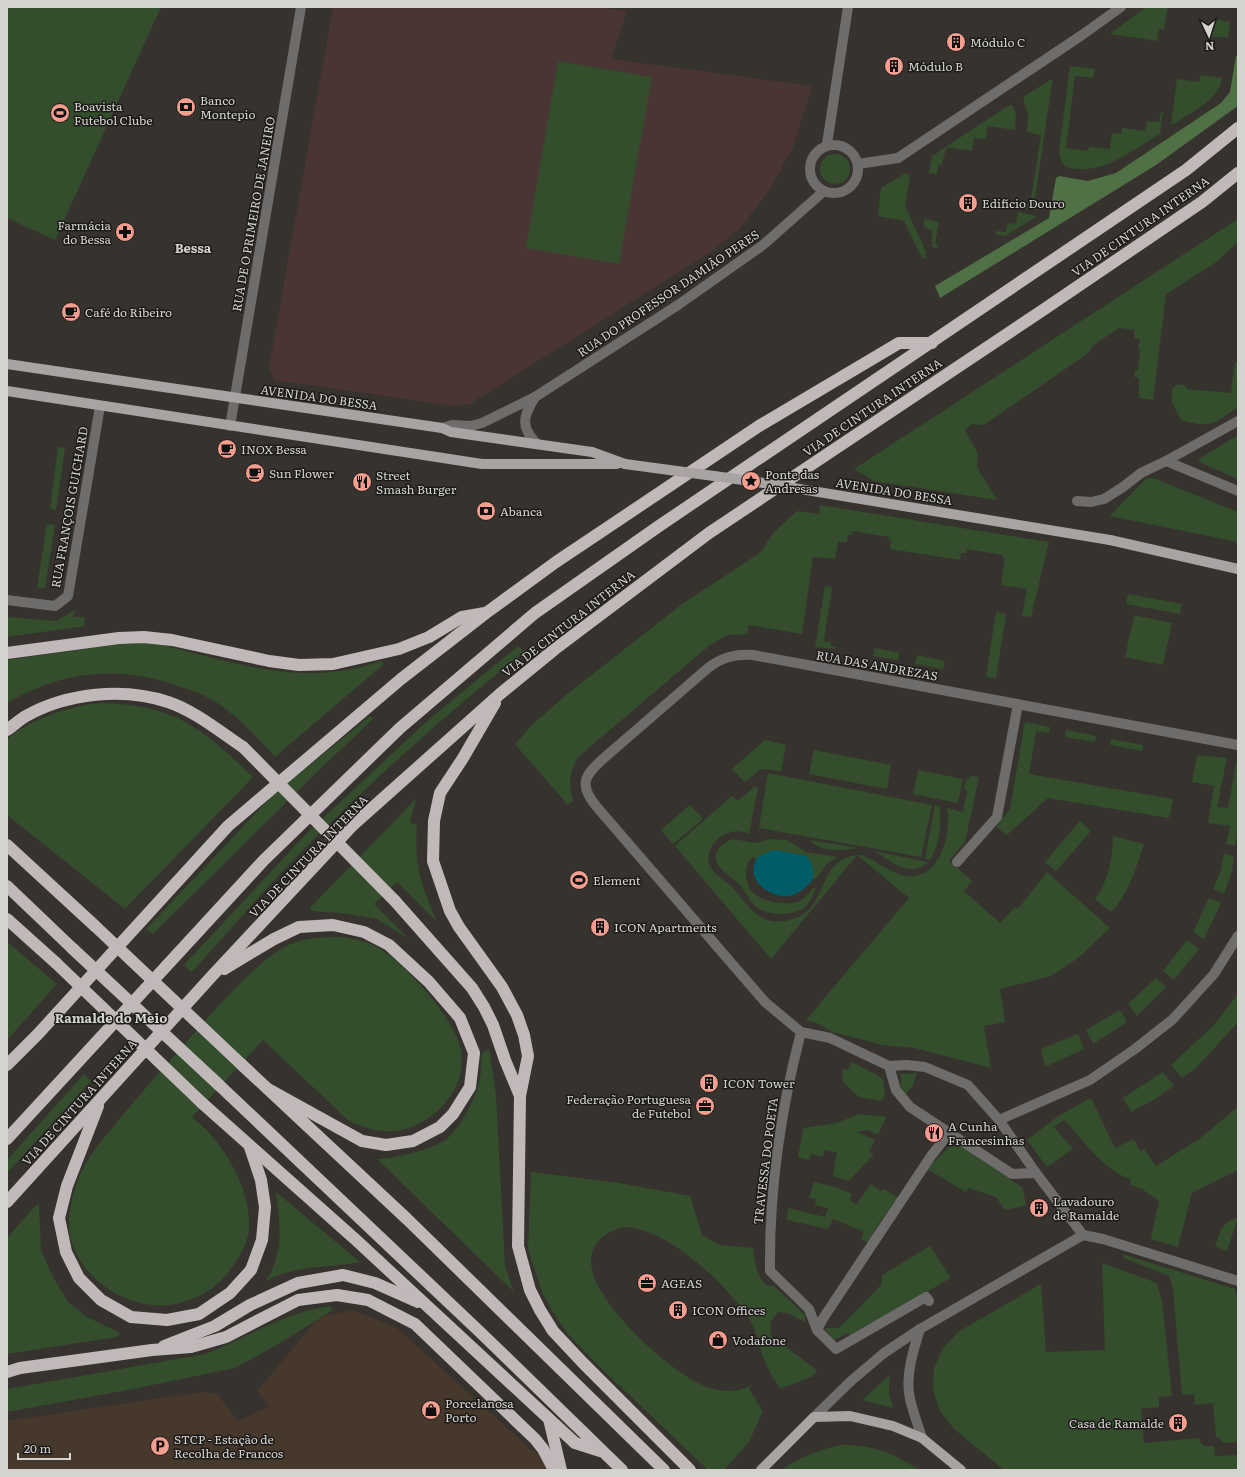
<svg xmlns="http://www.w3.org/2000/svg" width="1245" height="1477" viewBox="0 0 1245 1477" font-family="Literata,serif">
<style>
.industrial{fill:#46382b}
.education{fill:#493533}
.green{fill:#344d2c}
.forest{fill:#507045}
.water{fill:#005d68}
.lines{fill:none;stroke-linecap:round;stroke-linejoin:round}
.minor{stroke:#6f6c6c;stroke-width:10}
.major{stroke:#aaa3a3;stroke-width:10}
.highway{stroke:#c1b9b9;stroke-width:12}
.major-bridge{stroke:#aaa3a3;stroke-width:10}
.highway-bridge{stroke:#c1b9b9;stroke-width:12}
.labels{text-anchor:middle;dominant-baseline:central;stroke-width:3;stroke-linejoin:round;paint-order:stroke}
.poi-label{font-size:12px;fill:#d5d3d0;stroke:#1c1b19;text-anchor:start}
.street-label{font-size:12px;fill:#d5d3d0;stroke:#1c1b19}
.neighbourhood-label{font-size:13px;font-weight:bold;fill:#d5d3d0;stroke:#1c1b19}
</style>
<rect width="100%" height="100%" fill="#36332e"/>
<path class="industrial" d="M353,1310L397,1328L529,1448L563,1470H7V1421L202,1392L217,1394L238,1421L270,1406L257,1391L314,1323L324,1316Z"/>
<path class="education" d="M333,7H600L627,11L611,59L812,86L794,145L769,191L740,228L712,251L470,404L453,406L274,380L269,367Z"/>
<g class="green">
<path d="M7,7H161L55,240L7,218Z"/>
<path d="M1146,7H1168L1164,29H1159L1157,41L1110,34Z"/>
<path d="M1214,19L1230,22L1228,38L1211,36Z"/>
<path d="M558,61L652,77L619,264L526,248Z"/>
<path d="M1070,66L1095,69L1093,78L1075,76L1066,148L1088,151L1089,147L1110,149L1112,133L1121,134L1122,128L1145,131L1147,121L1159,122L1161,112H1163L1160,134C1131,151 1101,177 1066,167L1061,161L1059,152Z"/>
<path d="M1201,75L1222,78C1219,100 1193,111 1176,123L1171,124L1177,79L1199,82Z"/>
<path d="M1050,80H1052V84L1033,210L1017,208V204L1030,206L1041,135L1027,132L1028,115L1023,97Z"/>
<path d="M1012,105L1016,113L1015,130L988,126L986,139L974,138L972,151L947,147L941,165H938L937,174L929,173L932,156L1008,106Z"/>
<circle cx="835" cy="169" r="15"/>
<path d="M906,173L910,176L905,206L926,252L925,259L922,258L904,221L878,216L881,188Z"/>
<path d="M1018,212L1037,216L1005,236L995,234L996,231L1006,232L1008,223L1016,224Z"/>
<path d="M924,219L939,222L935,244H938L937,248L932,247V231L924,227Z"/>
<path d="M1238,219V242L1215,263L1166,294L1153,400L1139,398V378L1134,377L1135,370H1138L1140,349H1138L1140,339L1134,338V330L1119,328L1092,346L1090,351L1084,356L984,425L972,424L965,430L978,454L977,467L997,500L874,481L854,469Z"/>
<path d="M1235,362H1238V407C1213,424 1212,429 1181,420L1172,403V389L1178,384L1186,386V389L1231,393Z"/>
<path d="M1238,435V479L1199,462V459Z"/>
<path d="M58,447L65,448L56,510L50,509Z"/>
<path d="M1147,478H1153L1238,512V542L1110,516Z"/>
<path d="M820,505L1049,542L1031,617L1022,616L1027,589L1001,585L1005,558H1002L1003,555L967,549L966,553H961L960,560L890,549L891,540H888L889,537L853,531L852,535H848L847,542H838L835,559L813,557L802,634L749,625L747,634L728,635L710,645L578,757C569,774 568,782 573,801L568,805L515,744L532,725L566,695L681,605L761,552L773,533L797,511L819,514Z"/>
<path d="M47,524L55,525L45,588L37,587Z"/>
<path d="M825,586L832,587L824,641L831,642V646L836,647L835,649L815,647Z"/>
<path d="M1128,594L1182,604L1180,614L1126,604Z"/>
<path d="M75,610L73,617H84L85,626L7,637V617L56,621Z"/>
<path d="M996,612L1006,614L996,678L986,677Z"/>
<path d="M1134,615L1172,623L1163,665L1125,657Z"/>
<path d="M149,642C229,660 300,690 381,661L384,664L275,757C259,739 242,721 222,706C211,698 195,691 181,687C120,665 64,670 7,703V660L120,644Z"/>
<path d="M518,646L524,652C448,712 375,778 307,846C267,886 230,930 192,972L184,965L306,834L426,722Z"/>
<path d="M875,648L899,653L898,660L873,656Z"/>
<path d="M917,655L945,661L943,669L915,664Z"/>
<path d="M100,703C176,705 200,727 253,777L125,909L7,815V739C33,718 67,707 100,703Z"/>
<path d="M370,716L373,719L316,773L153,934L146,929L272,796Z"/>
<path d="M1025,722L1050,727L1049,733L1036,731L1029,774L1173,799L1169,818L1048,798L1007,835L996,827L1010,809Z"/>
<path d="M1066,730L1096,736L1095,742L1065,737Z"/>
<path d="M1111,739L1143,745L1142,751L1110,745Z"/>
<path d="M765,740L786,745L781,771L761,769L745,782L732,769Z"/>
<path d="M814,750L891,765L887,789L809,774Z"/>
<path d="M1197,755L1227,758L1217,807L1228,808L1236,763H1238V827L1235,846L1226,844L1230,826L1208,823L1214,786L1192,782Z"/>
<path d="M918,770L963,779L958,803L913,794Z"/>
<path d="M768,773L932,805L921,857L759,828Z"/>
<path d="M970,776L979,777L965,842L949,861L972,881L964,891L1000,923L1015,907L1018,909L1047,872L1110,928L1078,958L1051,976L1000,989L1005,1022L984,1026L991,1068L915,1048L883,1045L833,1032L817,1023L806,1020L909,898L857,855L771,959L675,846L732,796L738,801L755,786L758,789L749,834C740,831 734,830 726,834C711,840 703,858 713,871C718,877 726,881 732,887C747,904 758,925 785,921C833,914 812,856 862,855C875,860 888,871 901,875C938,885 952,837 947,808L963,812L967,791L964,789L966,779L969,780Z"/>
<path d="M416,799L410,823L417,824C414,866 421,884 437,922L397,882L374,904L409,939L377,919L342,913L311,911L310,908Z"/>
<path d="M690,805L703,819L673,844L661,830Z"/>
<path d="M935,805L940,807C941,826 940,843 930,860L925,859Z"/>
<path d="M1080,821L1091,831L1056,871L1045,862Z"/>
<path d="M1113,836L1144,844C1136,868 1129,894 1111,912L1095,899C1108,882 1113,857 1113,836Z"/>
<path d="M732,839L757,843L768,839L787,840L806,852L837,857L826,865L816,879H813V867L765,853L757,859L753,857C747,863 745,868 746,876C747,881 748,886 751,891C759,901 785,906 797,902C804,900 809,893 813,888L816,889C813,894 811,900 807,905C795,917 768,917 755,906C748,899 745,890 739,884C731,876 715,869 716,856C716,847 725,843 732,839Z"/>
<path d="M810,840L858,848C842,851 822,853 810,840Z"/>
<path d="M874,851L928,862C910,879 891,861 874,851Z"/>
<path d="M1224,854L1234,856L1232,871L1224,894L1213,889L1221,870Z"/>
<path d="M1209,898L1221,903L1204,939L1193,932Z"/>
<path d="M345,937C353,939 363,941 371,944C400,957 447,1010 458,1040C474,1082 437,1125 396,1131C379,1133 364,1127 349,1121L263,1040L192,1117C198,1122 205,1128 210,1134C232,1159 251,1195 249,1229C248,1244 238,1259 230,1270C216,1290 193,1302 169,1305C127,1309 83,1281 71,1240C66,1222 71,1198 78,1180C87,1156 105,1137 121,1117C138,1097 155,1077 172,1058C200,1028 259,953 296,942C312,937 328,937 345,937Z"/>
<path d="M1187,940L1199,949L1174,980L1163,971Z"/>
<path d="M7,942L57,984L7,1040Z"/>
<path d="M1156,978L1166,987L1137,1016L1128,1004Z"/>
<path d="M1238,994V1022L1197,1067L1182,1078L1171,1065L1212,1027Z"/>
<path d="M1120,1010L1127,1022L1093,1044L1086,1030Z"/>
<path d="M1078,1034L1084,1049L1045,1067L1041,1049Z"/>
<path d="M489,1049L496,1095L505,1266L514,1292L377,1159C396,1158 434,1150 449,1137C462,1125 477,1095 480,1078C482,1070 481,1061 482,1053Z"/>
<path d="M852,1062L879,1076L885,1082L883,1084L885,1095L880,1101L859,1097L843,1082L842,1070L848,1069Z"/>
<path d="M1163,1072L1174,1086L1155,1099L1131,1112L1123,1098Z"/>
<path d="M917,1073L913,1085L906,1094L901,1087V1074Z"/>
<path d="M84,1074L91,1081L7,1173V1160Z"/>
<path d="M1089,1099L1092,1100L1115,1148L1134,1139L1140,1151L1144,1149L1156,1166L1199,1139L1238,1107V1170L1192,1193L1178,1247L1151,1239L1159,1201L1142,1189L1131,1185L1130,1179C1103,1170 1083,1140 1064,1120L1054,1127L1073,1149L1047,1167L1027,1140L1060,1115Z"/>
<path d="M859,1114L886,1117L878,1135L867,1130L858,1132L875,1140L869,1152L874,1154L849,1181L833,1176L837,1152L824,1150L823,1157L811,1154L810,1160L798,1157L803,1128L837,1123Z"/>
<path d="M954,1142L1023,1188L1026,1205L1005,1210L996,1197L968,1188L966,1192L927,1169Z"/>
<path d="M531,1172L619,1183L690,1196L702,1235L720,1245L753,1248C755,1263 756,1274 766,1285L774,1286L805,1315V1322L787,1313L778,1312L770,1323L771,1336L817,1370L813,1376L780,1389C774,1379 767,1368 763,1357C759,1345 757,1332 750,1320C727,1285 669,1229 625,1227C621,1227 617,1229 613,1231C601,1236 592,1245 591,1260C589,1300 674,1377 710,1388C724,1392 739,1393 751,1385L749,1389L763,1411L749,1442L724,1470H708L602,1369L567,1333L553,1312L542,1292L528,1249Z"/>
<path d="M814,1182L835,1187L852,1194L850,1200L856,1205L871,1184L881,1191L883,1189L898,1197L879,1223L868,1243L861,1239L864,1232L833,1219L828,1229L787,1220L788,1208L825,1217L828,1208L815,1205L816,1199L809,1198Z"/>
<path d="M276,1192L360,1262C328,1268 293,1265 265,1282C285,1252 280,1226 276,1192Z"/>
<path d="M39,1204L41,1250L53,1277L68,1302L87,1317L120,1333L117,1337L7,1354V1238L36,1205Z"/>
<path d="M1238,1218L1227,1251L1215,1246C1221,1231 1221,1222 1238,1218Z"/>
<path d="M930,1246L951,1278L850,1335L848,1333L834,1340L824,1328H839L881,1285L882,1275Z"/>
<path d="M1122,1254L1235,1289L1238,1304V1442L1223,1443L1220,1439L1216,1437L1213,1403L1195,1405L1194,1394L1182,1395L1173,1290L1169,1276L1124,1258Z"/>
<path d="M1102,1263L1157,1283L1162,1301L1172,1396L1159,1397V1407L1141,1409L1144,1443L1199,1438L1200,1442L1204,1446H1214L1215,1456L1238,1455V1470H1004L954,1429L940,1411L933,1390L934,1368L943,1348L958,1332L1041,1284L1046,1352L1105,1350Z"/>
<path d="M330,1306L333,1310L287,1339L235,1368L128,1390L7,1412V1389L206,1354C248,1337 285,1312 330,1306Z"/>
<path d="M890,1375L889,1392L893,1408L862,1400Z"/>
<path d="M841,1445C875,1445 891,1452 919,1470H780C800,1458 819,1449 841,1445Z"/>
</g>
<path class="forest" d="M1236,56H1238V106L1235,108L1156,165L940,298L935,286L1049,218L1056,178L1059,176L1088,181L1116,173L1221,103L1230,92Z"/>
<path class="water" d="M775,850L807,856L813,867V879C808,885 803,891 795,894C776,903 744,882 756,860C760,854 769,852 775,850Z"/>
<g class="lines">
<g class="minor">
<path d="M827,144L848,7"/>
<circle cx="834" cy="169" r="24"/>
<path d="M858,164L898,158L1082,35L1121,7"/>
<path d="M535,397C523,416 520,427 537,444"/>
<path d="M230,426L301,7"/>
<path d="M442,428L452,425L471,426L482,423L535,397L678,305L763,245L824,191"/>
<path d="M1166,461L1238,491"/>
<path d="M1077,501L1091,502L1104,499L1123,487L1141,473L1166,461L1238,421"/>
<path d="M7,600L55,606L68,596L100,406"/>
<path d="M957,862L997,817L1018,704"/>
<path d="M801,1032C781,1109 769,1190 770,1271L809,1309L817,1330L836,1349L926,1297L929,1301"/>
<path d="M889,1066L896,1090L910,1107L1012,1174L1036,1173"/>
<path d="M999,1120L1090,1080L1135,1049L1173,1019L1214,974L1238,936"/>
<path d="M1083,1235L1036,1173L999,1120L968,1085L925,1067L907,1065L889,1066L830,1038L801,1032L765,1002L596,806C578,784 585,775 604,758L708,668C722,657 735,654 753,655L1238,745"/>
<path d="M1083,1235L1103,1239L1238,1281"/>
<path d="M920,1329C913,1351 905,1376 910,1399C913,1412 918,1425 922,1438"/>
<path d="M817,1330L822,1320L931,1156L949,1133"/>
<path d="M814,1417L851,1381L884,1353L920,1329L1083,1235"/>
</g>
<g class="major">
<path d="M7,364L442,428L451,432L592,452L625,464"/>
<path d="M7,391L482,464H617"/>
<path d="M1110,540L1238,569"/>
<path d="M761,1470L814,1417L850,1416L893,1426L922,1438L961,1470"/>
</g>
<g class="highway">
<path d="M7,653L119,638L144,637L172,640L269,661L299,665L333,664L399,649L429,637L462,617L485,613"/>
<path d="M495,703L463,758L440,793L434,821L433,861L450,911L459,927L502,987L517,1015L524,1035L528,1056L520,1096L518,1246L530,1290L540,1310L553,1331L583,1363L690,1470"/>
<path d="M7,730C13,726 19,720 26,716C67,693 123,687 168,702C195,711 219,731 243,747"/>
<path d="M7,845L95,926"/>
<path d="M7,886L73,949"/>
<path d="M395,901L472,988L484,1007L493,1025L505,1060L520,1096"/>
<path d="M7,919L56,963"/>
<path d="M224,969L274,939L299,927L333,925L364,932L389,945L429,982L460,1018L474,1053L470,1087L453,1114L440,1127L413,1141L386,1145L362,1141L268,1089"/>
<path d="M241,1064L407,1219L664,1470"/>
<path d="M7,1065L38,1034L228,826L401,679L486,613L556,562L759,426L899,343H932"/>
<path d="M219,1085L481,1333L622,1470"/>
<path d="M202,1103L356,1240L575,1443L600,1451"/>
<path d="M98,1106L67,1186L59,1218L66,1252L79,1278L101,1300L131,1317L167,1320L199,1314L230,1293L251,1270L262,1240L265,1207L261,1180L250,1147"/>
<path d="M7,1139L264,860L400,728L535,613L659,526L1186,170L1238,128"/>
<path d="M7,1202L211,977L353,825L500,694L555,649L709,533L1043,310L1202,202L1238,173"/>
<path d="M164,1346L215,1326L250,1305L298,1283L343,1275L375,1283L418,1302"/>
<path d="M7,1372L20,1368L152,1350L191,1347L226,1337L298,1300L337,1295L368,1300L415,1324L535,1439L543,1449L554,1470"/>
<path d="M549,1419L561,1470"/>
</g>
<path class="major-bridge" d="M625,464L751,481L1110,540"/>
<g class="highway-bridge">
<path d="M243,747L395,901"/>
<path d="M95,926L241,1064"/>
<path d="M73,949L219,1085"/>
<path d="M56,963L202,1103"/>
</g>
</g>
<defs>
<g id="building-disc" transform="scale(1)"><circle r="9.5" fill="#f59d8f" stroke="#1c1b19"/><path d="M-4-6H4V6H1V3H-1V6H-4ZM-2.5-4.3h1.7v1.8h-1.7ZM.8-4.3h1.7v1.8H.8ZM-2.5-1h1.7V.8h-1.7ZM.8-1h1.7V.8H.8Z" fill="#111"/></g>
<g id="bank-disc" transform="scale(1)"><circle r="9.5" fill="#f59d8f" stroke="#1c1b19"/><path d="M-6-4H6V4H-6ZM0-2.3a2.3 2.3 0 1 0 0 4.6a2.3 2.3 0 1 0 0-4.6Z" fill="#111"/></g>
<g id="stadium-disc" transform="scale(1)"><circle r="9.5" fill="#f59d8f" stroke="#1c1b19"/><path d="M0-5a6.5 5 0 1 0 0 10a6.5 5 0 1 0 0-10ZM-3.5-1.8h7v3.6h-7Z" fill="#111"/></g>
<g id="pharmacy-disc" transform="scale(1)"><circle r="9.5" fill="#f59d8f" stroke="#1c1b19"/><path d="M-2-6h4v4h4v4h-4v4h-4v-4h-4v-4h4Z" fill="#111"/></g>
<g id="cafe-disc" transform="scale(1)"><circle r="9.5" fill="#f59d8f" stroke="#1c1b19"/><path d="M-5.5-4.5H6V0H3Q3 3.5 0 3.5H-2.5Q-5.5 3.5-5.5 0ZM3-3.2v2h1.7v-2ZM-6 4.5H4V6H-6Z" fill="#111"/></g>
<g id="sight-disc" transform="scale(1)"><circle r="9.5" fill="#f59d8f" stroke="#1c1b19"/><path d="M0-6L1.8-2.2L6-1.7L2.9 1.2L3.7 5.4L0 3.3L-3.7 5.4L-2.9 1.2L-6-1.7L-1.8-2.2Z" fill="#111"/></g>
<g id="restaurant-disc" transform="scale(1)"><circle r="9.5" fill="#f59d8f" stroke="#1c1b19"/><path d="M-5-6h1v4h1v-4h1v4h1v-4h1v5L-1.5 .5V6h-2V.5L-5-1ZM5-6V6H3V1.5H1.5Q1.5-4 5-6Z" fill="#111"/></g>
<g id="office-disc" transform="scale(1)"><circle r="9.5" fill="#f59d8f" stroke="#1c1b19"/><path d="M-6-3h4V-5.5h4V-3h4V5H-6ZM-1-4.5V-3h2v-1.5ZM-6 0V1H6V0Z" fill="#111"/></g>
<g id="shop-disc" transform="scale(1)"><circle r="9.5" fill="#f59d8f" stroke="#1c1b19"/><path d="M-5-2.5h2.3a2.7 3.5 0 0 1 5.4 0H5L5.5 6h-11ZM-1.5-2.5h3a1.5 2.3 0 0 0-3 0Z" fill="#111"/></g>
<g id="parking-disc" transform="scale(1)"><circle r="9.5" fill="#f59d8f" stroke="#1c1b19"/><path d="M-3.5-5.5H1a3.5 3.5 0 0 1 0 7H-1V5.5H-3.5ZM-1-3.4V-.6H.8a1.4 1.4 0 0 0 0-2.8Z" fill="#111"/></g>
</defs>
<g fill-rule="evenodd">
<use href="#building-disc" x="956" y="42"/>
<use href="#building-disc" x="894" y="66"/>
<use href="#bank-disc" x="186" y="107"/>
<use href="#stadium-disc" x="60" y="113"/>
<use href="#building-disc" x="968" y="203"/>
<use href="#pharmacy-disc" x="125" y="232"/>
<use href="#cafe-disc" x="71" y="312"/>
<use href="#cafe-disc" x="227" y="449"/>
<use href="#cafe-disc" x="255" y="473"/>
<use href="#sight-disc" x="751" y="481"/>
<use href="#restaurant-disc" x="362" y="482"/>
<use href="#bank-disc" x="486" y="511"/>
<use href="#stadium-disc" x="579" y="880"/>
<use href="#building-disc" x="600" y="927"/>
<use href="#building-disc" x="709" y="1083"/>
<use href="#office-disc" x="705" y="1106"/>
<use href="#restaurant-disc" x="934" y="1133"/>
<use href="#building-disc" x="1039" y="1208"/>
<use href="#office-disc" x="647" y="1283"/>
<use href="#building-disc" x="678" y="1310"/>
<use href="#shop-disc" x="718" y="1340"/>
<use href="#shop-disc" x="431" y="1410"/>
<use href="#building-disc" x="1178" y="1423"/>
<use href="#parking-disc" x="160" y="1446"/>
</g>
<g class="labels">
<g class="poi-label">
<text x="970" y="42">Módulo C</text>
<text x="908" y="66">Módulo B</text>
<text x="200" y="100">Banco<tspan x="200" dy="14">Montepio</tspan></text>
<text x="74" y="106">Boavista<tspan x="74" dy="14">Futebol Clube</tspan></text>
<text x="982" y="203">Edifício Douro</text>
<text x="111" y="225" text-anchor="end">Farmácia<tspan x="111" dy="14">do Bessa</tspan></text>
<text x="85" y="312">Café do Ribeiro</text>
<text x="241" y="449">INOX Bessa</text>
<text x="269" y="473">Sun Flower</text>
<text x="765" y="474">Ponte das<tspan x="765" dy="14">Andresas</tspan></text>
<text x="376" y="475">Street<tspan x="376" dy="14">Smash Burger</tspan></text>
<text x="500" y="511">Abanca</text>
<text x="593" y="880">Element</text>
<text x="614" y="927">ICON Apartments</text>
<text x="723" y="1083">ICON Tower</text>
<text x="691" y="1099" text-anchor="end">Federação Portuguesa<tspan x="691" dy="14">de Futebol</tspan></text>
<text x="948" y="1126">A Cunha<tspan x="948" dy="14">Francesinhas</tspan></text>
<text x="1053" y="1201">Lavadouro<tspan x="1053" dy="14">de Ramalde</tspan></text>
<text x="661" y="1283">AGEAS</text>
<text x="692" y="1310">ICON Offices</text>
<text x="732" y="1340">Vodafone</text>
<text x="445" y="1403">Porcelanosa<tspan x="445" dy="14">Porto</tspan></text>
<text x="1164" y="1423" text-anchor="end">Casa de Ramalde</text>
<text x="174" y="1439">STCP - Estação de<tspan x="174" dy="14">Recolha de Francos</tspan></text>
</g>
<g class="street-label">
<text transform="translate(253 214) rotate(-80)">RUA DE O PRIMEIRO DE JANEIRO</text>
<text transform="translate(1140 226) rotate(-35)">VIA DE CINTURA INTERNA</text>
<text transform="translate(668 293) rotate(-34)">RUA DO PROFESSOR DAMIÃO PERES</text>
<text transform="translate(319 397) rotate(8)">AVENIDA DO BESSA</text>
<text transform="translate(872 407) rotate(-34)">VIA DE CINTURA INTERNA</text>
<text transform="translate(894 491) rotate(9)">AVENIDA DO BESSA</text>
<text transform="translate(69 507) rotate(-80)">RUA FRANÇOIS GUICHARD</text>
<text transform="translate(568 623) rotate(-38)">VIA DE CINTURA INTERNA</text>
<text transform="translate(877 665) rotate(10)">RUA DAS ANDREZAS</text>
<text transform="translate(308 856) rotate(-46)">VIA DE CINTURA INTERNA</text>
<text transform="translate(79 1102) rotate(-48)">VIA DE CINTURA INTERNA</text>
<text transform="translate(765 1161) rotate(-83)">TRAVESSA DO POETA</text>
</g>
<g class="neighbourhood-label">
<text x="193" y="247">Bessa</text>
<text x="111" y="1017">Ramalde do Meio</text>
</g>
</g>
<rect width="1245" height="1477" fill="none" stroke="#d5d3d0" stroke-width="16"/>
<g transform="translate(1209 36) rotate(176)" stroke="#1c1b19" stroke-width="3" paint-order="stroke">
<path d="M0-3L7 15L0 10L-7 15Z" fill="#d5d3d0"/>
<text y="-6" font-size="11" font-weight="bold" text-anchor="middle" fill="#d5d3d0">N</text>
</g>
<path d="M18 1453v6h52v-6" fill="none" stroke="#d5d3d0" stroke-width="2"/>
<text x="24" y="1453" font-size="12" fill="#d5d3d0" stroke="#1c1b19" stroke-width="3" paint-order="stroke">20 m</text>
</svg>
